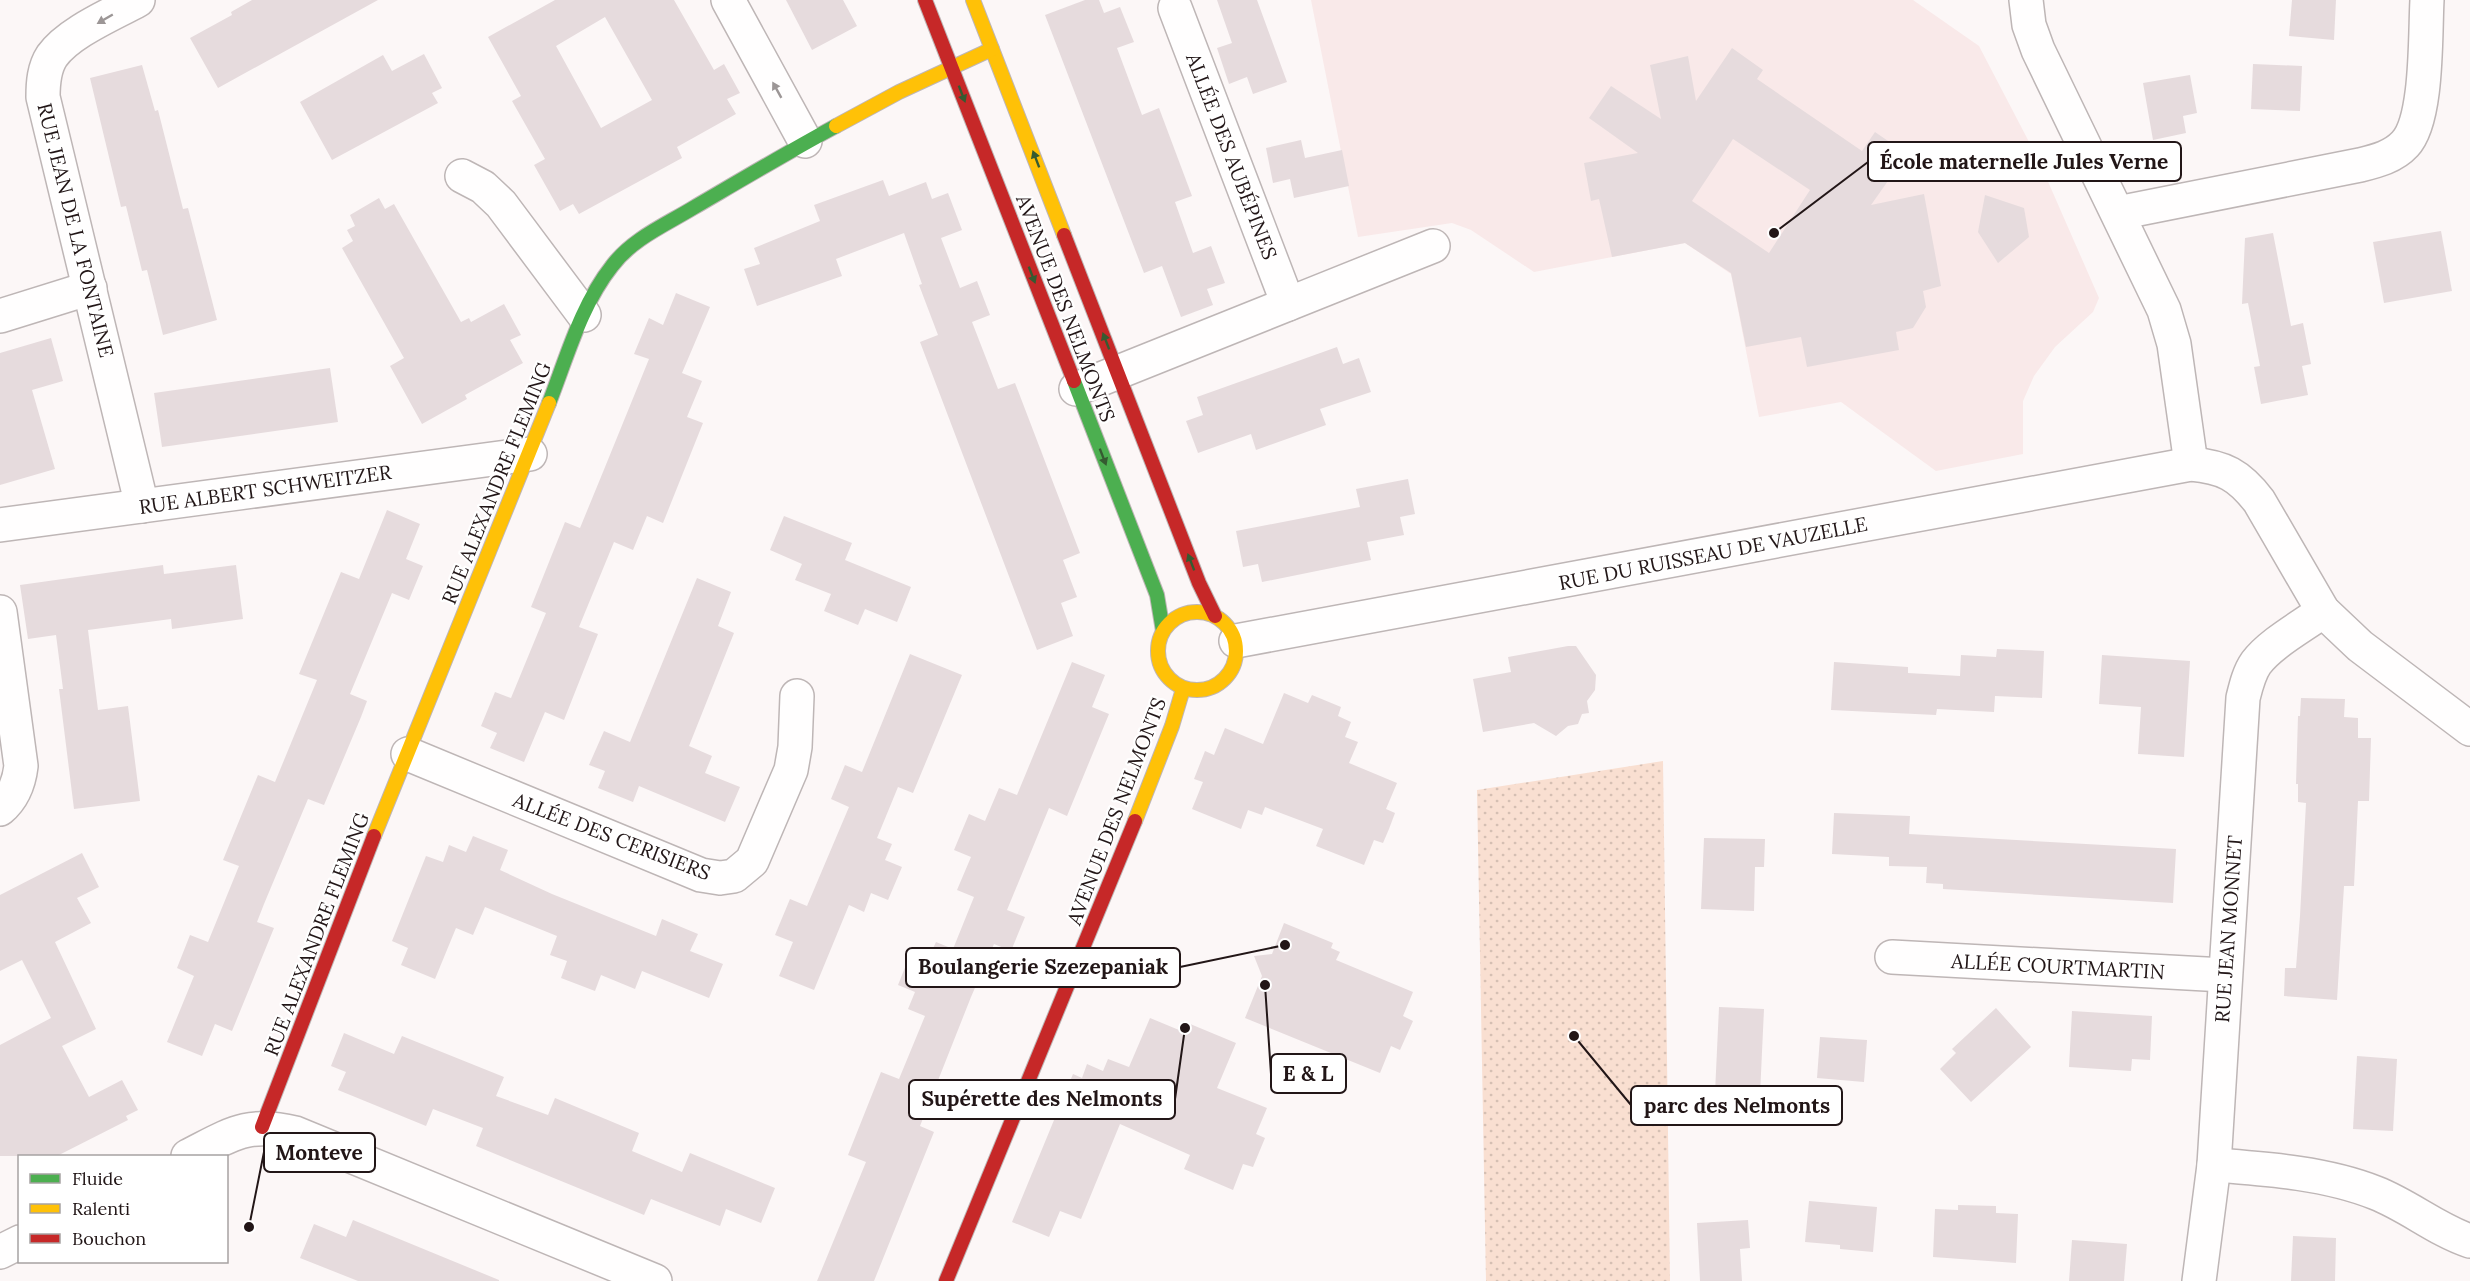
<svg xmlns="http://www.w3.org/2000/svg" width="2470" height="1281" viewBox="0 0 2470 1281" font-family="Lora,serif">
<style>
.built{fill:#f9e9e9}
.park{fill:url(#park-dots)}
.building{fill:#e6dbdd;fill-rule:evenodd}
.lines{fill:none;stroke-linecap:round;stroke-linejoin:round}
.street-casing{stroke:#beb6b6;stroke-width:36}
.fast-casing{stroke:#beb6b6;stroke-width:16}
.slow-casing{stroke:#beb6b6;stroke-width:16}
.jam-casing{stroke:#beb6b6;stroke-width:16}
.street{stroke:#fffefe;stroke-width:33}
.fast{stroke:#4caf50;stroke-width:14}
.slow{stroke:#ffc107;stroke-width:14}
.jam{stroke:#c62828;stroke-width:14}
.oneway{fill:#9c9696}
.oneway2{fill:#355b31}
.labels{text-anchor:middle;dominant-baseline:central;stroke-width:4.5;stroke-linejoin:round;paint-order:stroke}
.street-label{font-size:20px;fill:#221617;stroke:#fff}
.leader{fill:none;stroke:#221617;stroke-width:2}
.callout-dot{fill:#221617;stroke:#fff;stroke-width:2}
.callout{fill:#fff;stroke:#221617;stroke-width:2}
.callout-label{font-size:21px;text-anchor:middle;font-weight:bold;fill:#221617}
</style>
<defs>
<pattern id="park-dots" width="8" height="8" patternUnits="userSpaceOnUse" patternTransform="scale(1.5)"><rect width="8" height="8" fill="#f9dfd1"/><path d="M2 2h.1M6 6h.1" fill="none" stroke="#d5bfb3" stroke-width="1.8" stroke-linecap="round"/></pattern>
</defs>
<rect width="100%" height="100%" fill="#fcf7f7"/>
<path class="built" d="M1311,0H1913L1979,46L2039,161L2099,298L2093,312L2055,347L2034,376L2023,401V454L1936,471L1841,402L1759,417L1731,274L1685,243L1534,272L1471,230L1452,223L1358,237Z"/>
<path class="park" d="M1663,761L1670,1281H1486L1477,790Z"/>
<g class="building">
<path d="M252,0H378L218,88L190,38L232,15L231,12Z"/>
<path d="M555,0H674L714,70L724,64L740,93L727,99L736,114L677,147L682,158L579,214L573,204L560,211L534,165L545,159L512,101L521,96L488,37ZM605,17L652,100L601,128L556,46Z"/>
<path d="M786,0H843L857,26L812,50Z"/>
<path d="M1085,0H1099L1104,13L1120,7L1134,42L1117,48L1142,115L1159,108L1192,196L1175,202L1193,253L1211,246L1225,283L1207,289L1213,305L1181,317L1162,266L1144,273L1045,15Z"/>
<path d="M1217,0H1257L1287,82L1253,94L1247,77L1229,84L1217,48L1232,43Z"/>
<path d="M2292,0H2336L2334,40L2289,36Z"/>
<path d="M1732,48L1763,70L1757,79L1862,151L1875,132L1907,154L1871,205L1924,194L1941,286L1923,291L1926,307L1913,328L1896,332L1899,350L1807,367L1801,337L1746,347L1731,273L1685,243L1612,257L1599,199L1591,201L1584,163L1638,153L1589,118L1611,86L1661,119L1650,65L1688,56L1696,101ZM1733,139L1810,190L1769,253L1692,201Z"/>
<path d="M424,54L442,88L432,93L438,103L332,160L300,102L383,55L392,71Z"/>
<path d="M2253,64L2302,66L2300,111L2251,109Z"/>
<path d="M142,65L155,111L158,110L183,209L188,208L217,320L163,335L147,270L142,271L126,206L121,207L90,78Z"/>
<path d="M2190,75L2197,113L2183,116L2186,133L2153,140L2143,83Z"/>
<path d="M1301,140L1305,158L1342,150L1349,186L1294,198L1290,179L1273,183L1266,148Z"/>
<path d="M883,180L889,196L926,182L932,199L948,193L962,230L941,238L960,288L977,281L990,315L972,322L998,389L1015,383L1080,553L1063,560L1077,597L1061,603L1073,636L1037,650L920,342L938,335L919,285L922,284L904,233L836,259L842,276L757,306L744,269L760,264L754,248L820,221L814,205Z"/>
<path d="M1985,195L2024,208L2029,237L1998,263L1978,232Z"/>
<path d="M379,198L385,209L394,204L461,322L469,318L471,322L504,304L521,335L510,340L523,363L465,395L467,399L422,424L390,366L404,358L342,248L353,241L347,230L355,226L350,215Z"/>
<path d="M2441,231L2452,291L2384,303L2373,242Z"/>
<path d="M2273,233L2291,326L2303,323L2311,364L2302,366L2308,395L2261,404L2254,367L2260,366L2248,303L2242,304L2245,238Z"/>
<path d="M676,293L710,307L682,373L702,381L687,417L703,423L663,523L647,516L633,550L614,542L579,627L598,634L564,720L545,712L524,762L490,748L497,733L481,726L495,692L511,698L546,613L531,607L565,522L580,528L603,472L649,359L634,354L649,318L663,325Z"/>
<path d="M51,338L63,381L32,390L55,469L0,485V353Z"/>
<path d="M1337,347L1343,364L1359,358L1371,392L1320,409L1326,425L1256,450L1251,434L1198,453L1186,421L1203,415L1197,397Z"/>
<path d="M330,368L338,422L162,447L154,393Z"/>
<path d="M1408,479L1415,514L1400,517L1404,535L1367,542L1371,560L1262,582L1258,564L1243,567L1236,531L1360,507L1356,489Z"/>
<path d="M387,510L420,524L406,559L423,566L409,600L392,593L350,694L367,701L361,717L324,805L308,799L264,904L257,922L274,928L232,1031L215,1024L202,1056L167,1042L194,976L177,968L190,935L208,942L239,866L223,860L258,775L275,782L317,680L299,674L341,572L359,579Z"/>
<path d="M784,516L852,543L845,560L911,587L897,622L865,609L858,625L824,611L831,594L795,580L802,564L770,550Z"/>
<path d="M163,565L164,574L236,565L243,619L172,629L171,619L88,630L98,710L128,706L140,801L74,809L59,689H63L56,635L28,639L20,585Z"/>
<path d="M697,578L731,592L718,626L734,633L689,746L712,756L705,773L740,787L725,822L639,786L633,802L598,788L605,771L589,765L604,731L630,742Z"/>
<path d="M1568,646H1576L1596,675L1595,690L1587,701L1589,713L1582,714L1578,724L1568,726L1556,736L1534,723L1483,732L1473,679L1511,672L1508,657Z"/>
<path d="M1997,649L2044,651L2042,698L1995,696L1994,712L1937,709L1936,715L1831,710L1834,662L1908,667V673L1960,676L1961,655L1996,657Z"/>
<path d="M910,654L962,675L913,793L898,787L877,838L892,844L885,860L902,867L888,900L871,893L864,912L849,905L814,990L779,976L793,942L775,935L790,899L807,906L849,807L831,799L845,765L862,772Z"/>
<path d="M2102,655L2190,661L2184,757L2138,754L2141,707L2099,704Z"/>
<path d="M1072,662L1105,675L1092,707L1109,714L1067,816L1049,808L1007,910L1025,917L1011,951L994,944L971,997L920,1126L934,1132L874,1281H817L866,1162L848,1155L881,1072L899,1079L925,1016L908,1009L915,992L898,985L912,950L929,957L936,942L953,949L974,897L957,890L971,857L954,850L969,814L985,821L999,788L1017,795Z"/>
<path d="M1284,693L1308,703L1312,695L1341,707L1338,716L1351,722L1345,737L1358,742L1349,763L1397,783L1386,809L1395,813L1389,829L1383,843L1374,840L1364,865L1316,846L1323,829L1265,807L1262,815L1248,810L1241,829L1192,809L1203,782L1194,779L1205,751L1214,755L1225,728L1263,744Z"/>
<path d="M2301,698L2345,699L2344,717L2358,718V738H2371L2369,801H2358L2354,886H2344L2337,1000L2284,996L2285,968H2296L2300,916L2306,803L2298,802V784H2296L2298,716H2300Z"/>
<path d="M1834,813L1910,816L1909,834L2176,849L2173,903L1943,889V884L1926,883L1927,867L1889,866V857L1832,854Z"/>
<path d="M473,836L508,850L500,870L552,894L656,936L662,919L698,934L690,951L723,964L709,998L642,971L635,989L601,975L595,991L561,978L567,961L550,955L557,936L485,907L473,935L456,928L435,979L401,965L408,948L392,941L426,856L443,862L449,845L466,852Z"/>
<path d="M1704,838L1765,839L1764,867H1755L1754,911L1701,909Z"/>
<path d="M82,853L99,887L77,898L91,923L55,942L96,1029L62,1046L89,1097L122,1080L138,1110L126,1116L128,1120L57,1156H0V1045L51,1018L22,960L0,971V895Z"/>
<path d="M1284,923L1333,943L1331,948L1340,952L1336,960L1413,992L1403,1016L1413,1021L1400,1050L1391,1046L1380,1073L1245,1018L1262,976L1254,956L1272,954Z"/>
<path d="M1719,1007L1764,1009L1760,1095L1715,1093Z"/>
<path d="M1996,1008L2031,1047L1971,1102L1940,1069L1956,1053L1952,1049Z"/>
<path d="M2072,1011L2152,1016L2150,1060L2132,1059L2131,1071L2069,1067Z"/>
<path d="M1150,1018L1179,1030L1183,1021L1236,1043L1217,1088L1267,1108L1256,1134L1265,1138L1253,1167L1243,1164L1233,1190L1184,1169L1190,1155L1120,1124L1081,1219L1060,1211L1049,1237L1012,1222L1073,1074L1082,1078L1087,1064L1103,1071L1108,1059L1129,1067Z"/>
<path d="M344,1033L394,1054L402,1036L504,1077L496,1096L548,1115L555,1098L639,1133L632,1151L682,1172L690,1153L775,1188L761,1223L726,1209L720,1226L651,1199L644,1215L476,1146L483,1128L433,1109L426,1126L338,1090L346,1072L331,1066Z"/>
<path d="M1820,1037L1867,1040L1864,1082L1817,1078Z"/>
<path d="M2357,1056L2397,1059L2393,1131L2353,1129Z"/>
<path d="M1809,1201L1877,1207L1873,1252L1840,1249V1245L1805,1242Z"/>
<path d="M1958,1205L1996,1206V1213L2018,1214L2016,1263L1933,1257L1935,1209L1958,1210Z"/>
<path d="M353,1220L499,1280V1281H358L300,1258L314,1224L346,1237Z"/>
<path d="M1748,1220L1750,1248L1740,1249L1742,1281H1700L1697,1223Z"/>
<path d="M2293,1236L2336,1238L2335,1281H2291Z"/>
<path d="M2072,1240L2127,1244L2124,1281H2069Z"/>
</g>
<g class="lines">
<g class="street-casing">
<g id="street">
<path d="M138,0C113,14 69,32 52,56C44,68 43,83 43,97L142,506"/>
<path d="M728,0L805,141"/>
<path d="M2026,0L2029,25L2038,50L2164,310L2174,344L2191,464"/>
<path d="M1175,8L1288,304"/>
<path d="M462,176L483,187L501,204L584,315"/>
<path d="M2118,213L2360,165C2376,161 2393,157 2405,144C2428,120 2425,34 2427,0"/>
<path d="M0,316L90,288"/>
<path d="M1076,389L1433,246"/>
<path d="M0,525L530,454"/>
<path d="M0,612L21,766C19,783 13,798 0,809"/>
<path d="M1236,641L2191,464C2224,467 2239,475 2259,501L2323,611L2360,646L2470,729"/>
<path d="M408,754L701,875L720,878L734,876L752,861L791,770L795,747L797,696"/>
<path d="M1892,957L2224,975"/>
<path d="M188,1156C230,1135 247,1121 295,1133L655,1281"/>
<path d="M2214,1165C2267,1169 2326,1173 2376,1193C2409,1206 2437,1230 2470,1241"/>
<path d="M0,1252L20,1242"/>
<path d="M2199,1281L2214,1165L2243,698C2246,686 2249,673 2256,663C2271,643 2303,626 2323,611"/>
</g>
</g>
<g class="fast-casing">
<g id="fast">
<path d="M1074,381L1157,595L1163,631"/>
<path d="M549,403C567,357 581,305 612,266C632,239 665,225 693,208C741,180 788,152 836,126"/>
</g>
</g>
<g class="slow-casing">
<g id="slow">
<path d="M973,0L1064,235"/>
<path d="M836,126L899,92L992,49"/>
<circle cx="1197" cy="651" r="39"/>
<path d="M1135,821L1172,726L1183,689"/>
<path d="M374,836L549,403"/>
</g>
</g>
<g class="jam-casing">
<g id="jam">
<path d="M925,0L1074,381"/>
<path d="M1064,235L1199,583L1215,616"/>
<path d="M262,1127L374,836"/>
<path d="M946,1281L1135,821"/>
</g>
</g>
<use href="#street" class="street"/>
<use href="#fast" class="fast"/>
<use href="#slow" class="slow"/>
<use href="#jam" class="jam"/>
</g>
<defs><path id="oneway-solid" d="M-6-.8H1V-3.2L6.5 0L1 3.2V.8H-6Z" transform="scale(1.5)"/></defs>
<g class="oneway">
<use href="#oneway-solid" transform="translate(105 19) rotate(150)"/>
<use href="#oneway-solid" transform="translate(777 90) rotate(-119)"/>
</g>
<g class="oneway2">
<use href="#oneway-solid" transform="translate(962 94) rotate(69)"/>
<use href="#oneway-solid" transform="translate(1036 159) rotate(-111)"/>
<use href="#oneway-solid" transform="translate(1032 275) rotate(69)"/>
<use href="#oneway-solid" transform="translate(1106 341) rotate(-111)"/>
<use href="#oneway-solid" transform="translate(1103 457) rotate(69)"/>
<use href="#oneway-solid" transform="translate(1191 562) rotate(-111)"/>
</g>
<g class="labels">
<g class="street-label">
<text transform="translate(1232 156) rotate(69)">ALLÉE DES AUBÉPINES</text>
<text transform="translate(76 230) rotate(76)">RUE JEAN DE LA FONTAINE</text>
<text transform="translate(1066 308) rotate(69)">AVENUE DES NELMONTS</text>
<text transform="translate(496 483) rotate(-68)">RUE ALEXANDRE FLEMING</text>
<text transform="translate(265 489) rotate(-8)">RUE ALBERT SCHWEITZER</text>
<text transform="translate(1713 553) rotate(-11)">RUE DU RUISSEAU DE VAUZELLE</text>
<text transform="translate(1116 811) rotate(-69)">AVENUE DES NELMONTS</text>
<text transform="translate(612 836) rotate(21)">ALLÉE DES CERISIERS</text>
<text transform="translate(2228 929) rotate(-86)">RUE JEAN MONNET</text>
<text transform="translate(316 934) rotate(-69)">RUE ALEXANDRE FLEMING</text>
<text transform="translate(2058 966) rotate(3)">ALLÉE COURTMARTIN</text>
</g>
</g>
<path class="leader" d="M1774 233L1868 162M1285 945L1180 967M1265 985L1271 1074M1185 1028L1175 1099M1574 1036L1631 1105M249 1227L264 1152"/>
<g class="callout-dot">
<circle cx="1774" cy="233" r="6"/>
<circle cx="1285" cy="945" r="6"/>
<circle cx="1265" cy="985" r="6"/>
<circle cx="1185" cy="1028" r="6"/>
<circle cx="1574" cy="1036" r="6"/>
<circle cx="249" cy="1227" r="6"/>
</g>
<g class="callout">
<rect x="1868" y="142" width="313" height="39" rx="6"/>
<rect x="906" y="948" width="274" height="39" rx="6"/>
<rect x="1271" y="1054" width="75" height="39" rx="6"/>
<rect x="909" y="1080" width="266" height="39" rx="6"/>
<rect x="1631" y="1086" width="211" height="39" rx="6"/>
<rect x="264" y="1133" width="111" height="39" rx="6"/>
</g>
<g class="callout-label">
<text x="2024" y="169">École maternelle Jules Verne</text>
<text x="1043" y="974">Boulangerie Szezepaniak</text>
<text x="1308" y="1081">E &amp; L</text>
<text x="1042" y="1106">Supérette des Nelmonts</text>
<text x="1737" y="1113">parc des Nelmonts</text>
<text x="319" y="1160">Monteve</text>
</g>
<rect x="18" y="1155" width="210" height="108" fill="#ffffff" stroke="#a7a2a2" stroke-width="1.5"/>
<rect x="30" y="1174" width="30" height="9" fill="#4caf50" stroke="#a7a2a2" stroke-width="1.5"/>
<text x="72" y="1185" font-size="18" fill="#221617">Fluide</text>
<rect x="30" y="1204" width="30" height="9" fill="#ffc107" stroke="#a7a2a2" stroke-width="1.5"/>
<text x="72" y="1215" font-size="18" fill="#221617">Ralenti</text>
<rect x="30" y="1234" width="30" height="9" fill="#c62828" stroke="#a7a2a2" stroke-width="1.5"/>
<text x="72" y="1245" font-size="18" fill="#221617">Bouchon</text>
</svg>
